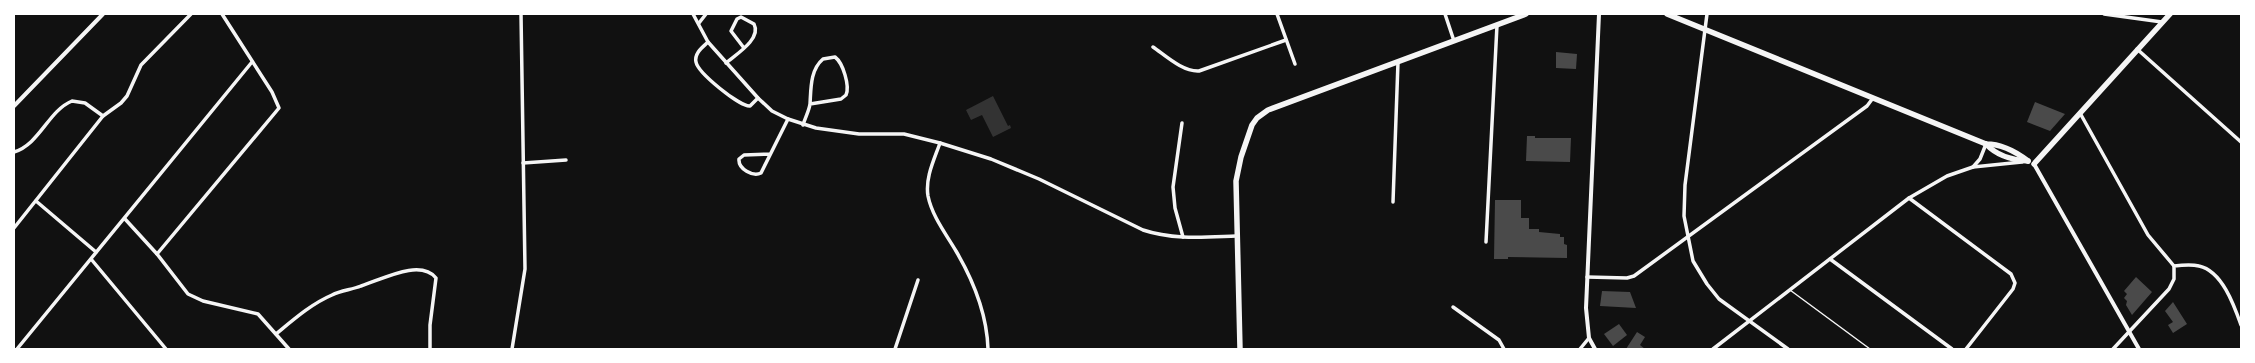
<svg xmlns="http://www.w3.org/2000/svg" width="2255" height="363" viewBox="0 0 2255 363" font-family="Commissioner,sans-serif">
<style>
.water{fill:#333}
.building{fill:#4a4a4a}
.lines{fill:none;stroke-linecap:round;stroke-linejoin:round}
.service{stroke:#f5f5f5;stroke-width:1.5}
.minor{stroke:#f5f5f5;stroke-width:3.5}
.tertiary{stroke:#f5f5f5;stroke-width:4}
.primary{stroke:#f5f5f5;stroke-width:5.5}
</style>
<rect width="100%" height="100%" fill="#111"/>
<path class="water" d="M993,96L1008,126L1010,125L1011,128L993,137L982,115L971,120L966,110Z"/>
<g class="building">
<path d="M1556,52L1577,54L1576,69L1556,68Z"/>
<path d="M2035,102L2065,114L2050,131L2027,122Z"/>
<path d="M1527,136H1535V138H1571L1570,162L1526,161Z"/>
<path d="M1495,200H1521V218H1529V229H1539V232L1560,234V237H1564V244L1567,245V258L1508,257V259H1494Z"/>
<path d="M2136,277L2152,292L2132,315L2126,305L2127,301L2124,298L2127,294L2124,291Z"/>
<path d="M1602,291L1630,292L1636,308L1600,306Z"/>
<path d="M2173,302L2187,324L2173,333L2168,325L2173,322L2165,311Z"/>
<path d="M1619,324L1627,335L1613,346L1604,334Z"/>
<path d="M1637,332L1645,337L1640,345L1645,349H1626Z"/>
</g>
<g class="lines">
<path class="service" d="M1790,290L1870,349"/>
<g class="minor">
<path d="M693,14L708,42L758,98L772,111L788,119L816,128L859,134H904L940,143L991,159L1039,179L1143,230C1173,240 1205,237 1236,236"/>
<path d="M1277,14L1295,64"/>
<path d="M1445,14L1454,41"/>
<path d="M1707,14L1685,185L1684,216L1693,261L1707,284L1719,299L1788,349"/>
<path d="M2104,14L2162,22"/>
<path d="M699,23L706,14"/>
<path d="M708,42C703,47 694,53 696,62C698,73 740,107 750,106L758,98"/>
<path d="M1153,47C1166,56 1183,72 1199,71L1286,40"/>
<path d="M2137,49L2241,142"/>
<path d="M726,63C735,55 762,39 754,24L741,17L737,19L731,31L744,48"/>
<path d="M2080,113L2148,235L2174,266"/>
<path d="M1182,123L1173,187L1175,208L1183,237"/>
<path d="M803,125C805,118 809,111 810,104C811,89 810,70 823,59L835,57C843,63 850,86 846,95L841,99L810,104"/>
<path d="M940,143C934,160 925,178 928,196C932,216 946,234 956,251C973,280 987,315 988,349"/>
<path d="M14,152C40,144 48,111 72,101L85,103L103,116"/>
<path d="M770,154L744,155L739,159C738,169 753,177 761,173L788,119"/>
<path d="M523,163L566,160"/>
<path d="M1973,167L1980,159L1986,144"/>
<path d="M1909,198L2011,274L2015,283L2013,289L1966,349"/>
<path d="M36,201L96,252"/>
<path d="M1393,202L1398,62"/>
<path d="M125,219L157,254L188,294L203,301L258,314L289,349"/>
<path d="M14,228L103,116L121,103L127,96L141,65L191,14"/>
<path d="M1486,242L1497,25"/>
<path d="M157,254L279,108L272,92L222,14"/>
<path d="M91,259L166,349"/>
<path d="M1830,259L1952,349"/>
<path d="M1587,277L1627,278L1634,276L1867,106L1873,98"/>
<path d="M1453,307L1499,340L1504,349"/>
<path d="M276,334C293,320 311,304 332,295C341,290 351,290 361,286C381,280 420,258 436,278L430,325V349"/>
<path d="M17,349L252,62"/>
<path d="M512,349L525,269L521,14"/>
<path d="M895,349L918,280"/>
<path d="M1580,349L1589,338"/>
<path d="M1713,349L1909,198L1947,176L1973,167L2022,162"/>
<path d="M2113,349L2169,289L2174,279V266C2182,265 2191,264 2199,266C2222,271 2234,305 2241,325"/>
</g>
<g class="tertiary">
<path d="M14,106L103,14"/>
<path d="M2034,164L2139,349"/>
<path d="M1595,349L1589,338L1586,308L1599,14"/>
</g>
<g class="primary">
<path d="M1667,14L1986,144C2002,144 2015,151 2028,161"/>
<path d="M1986,144C1997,156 2011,160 2028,161"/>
<path d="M2034,164L2170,14"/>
<path d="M1240,349L1236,181L1241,157L1252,125L1257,118L1268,110L1526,14"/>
</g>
</g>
<rect width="2255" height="363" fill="none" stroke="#ffffff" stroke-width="30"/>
</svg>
